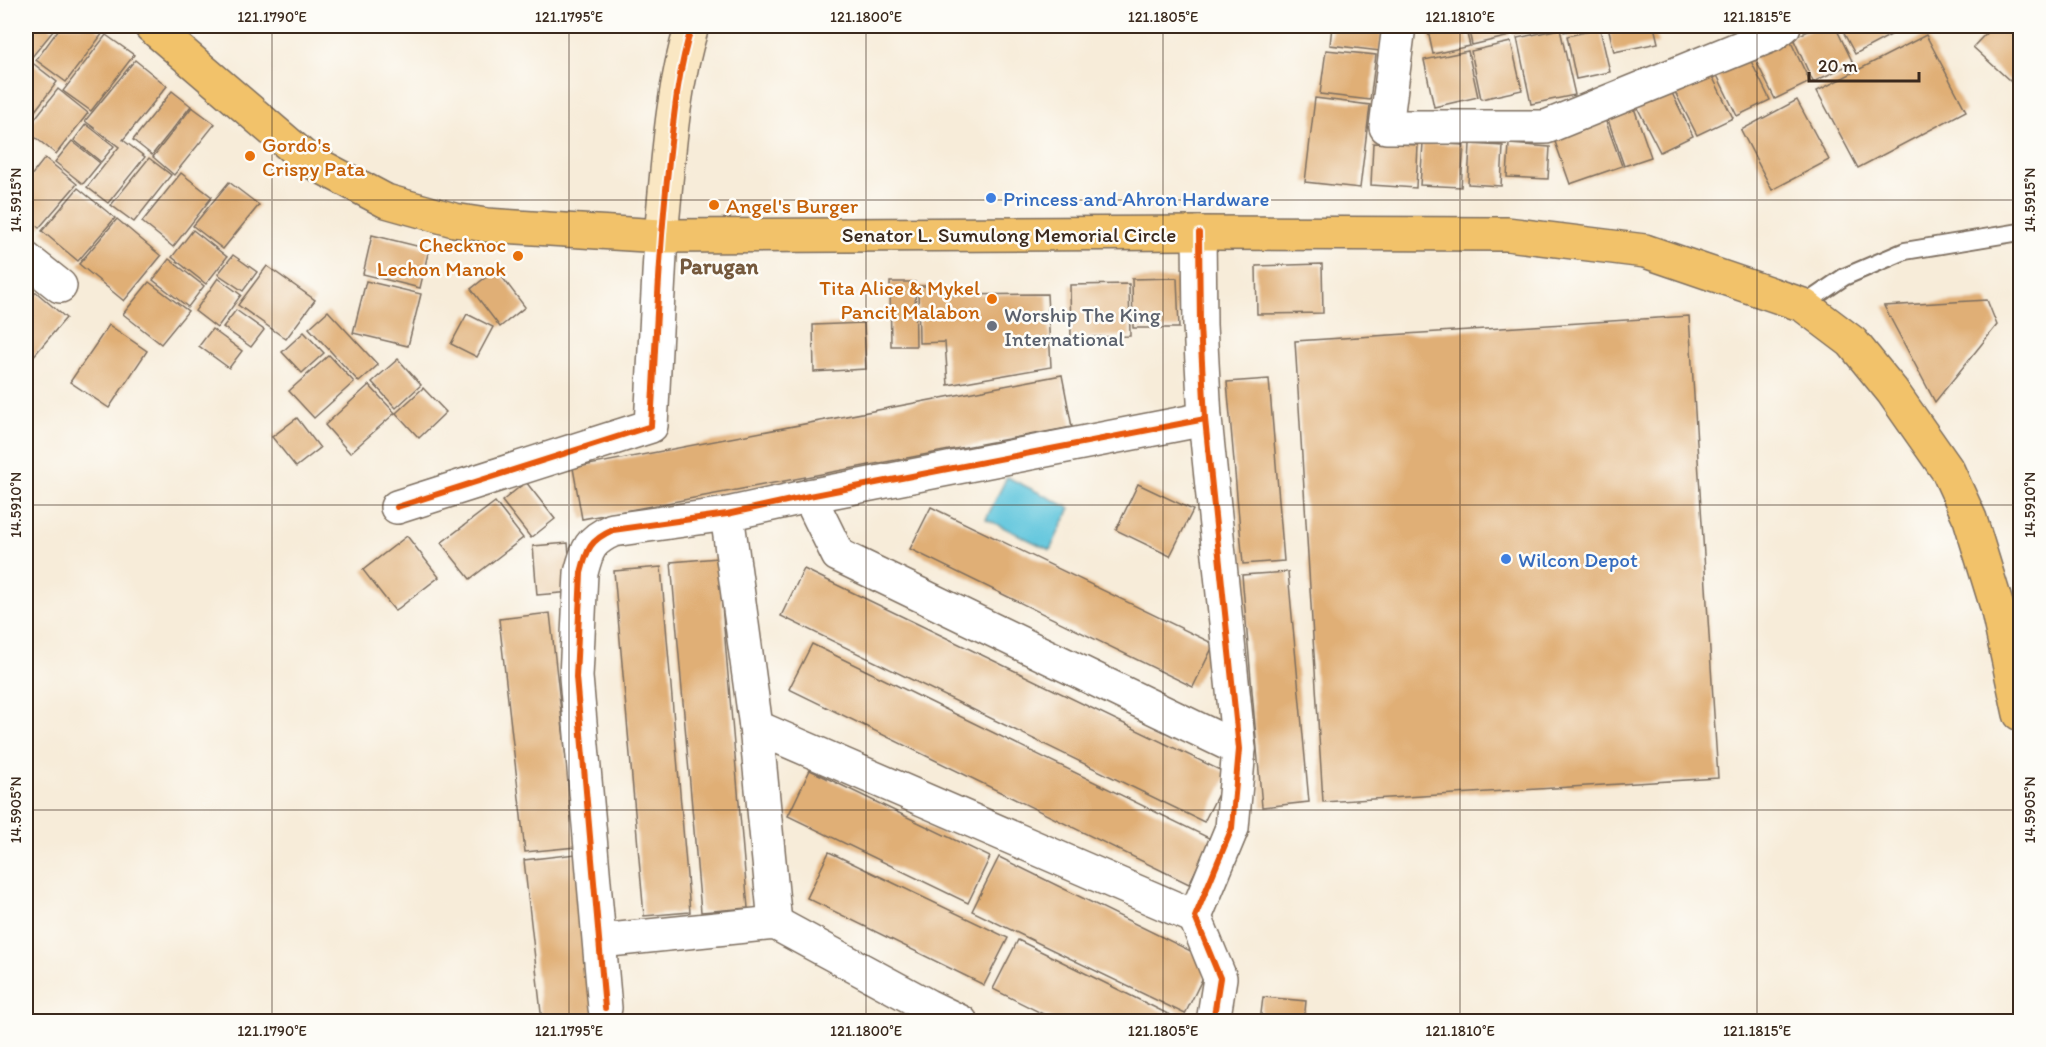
<svg xmlns="http://www.w3.org/2000/svg" width="2046" height="1047" viewBox="0 0 2046 1047" font-family="Itim,sans-serif">
<style>
.water{fill:#60c6dd;stroke:#4e787e;stroke-width:1.5}
.building{fill:#e0af76}
.lines{fill:none;stroke-linecap:round;stroke-linejoin:round}
.lane-casing{stroke:#7d6e5f;stroke-width:20}
.street-casing{stroke:#7d6e5f;stroke-width:36}
.secondary-casing{stroke:#7d6e5f;stroke-width:36}
.primary-casing{stroke:#7d6e5f;stroke-width:36}
.lane{stroke:#fff;stroke-width:16}
.street{stroke:#fff;stroke-width:33}
.secondary{stroke:#fae7c3;stroke-width:33}
.primary{stroke:#f2c26a;stroke-width:33}
.cycleway-casing{stroke:#fdfcf7;stroke-width:10}
.cycleway{stroke:#e8590c;stroke-width:6}
.ticks{fill:none;stroke:#3b2a1e;stroke-width:1.5;stroke-opacity:0.45}
.food-dot{fill:#e8710a;stroke:#fdfcf7;stroke-width:2}
.shop-dot{fill:#3f7fe0;stroke:#fdfcf7;stroke-width:2}
.worship-dot{fill:#6b7280;stroke:#fdfcf7;stroke-width:2}
.labels{text-anchor:middle;dominant-baseline:central;stroke-width:5;stroke-linejoin:round;paint-order:stroke}
.food-label{font-size:21px;fill:#c56008;stroke:#fdfcf7;text-anchor:start}
.shop-label{font-size:21px;fill:#366cbe;stroke:#fdfcf7;text-anchor:start}
.street-label{font-size:21px;fill:#3b2a1e;stroke:#fdfcf7}
.worship-label{font-size:21px;fill:#5b616d;stroke:#fdfcf7;text-anchor:start}
.neighbourhood-label{font-size:22px;font-weight:bold;fill:#75593d;stroke:#fdfcf7}
.neatline{fill:none;stroke:#3b2a1e;stroke-width:2}
.ticks-label{font-size:15px;text-anchor:middle;fill:#3b2a1e}
</style>
<rect width="100%" height="100%" fill="#fdfcf7"/>
<filter id="ink" filterUnits="userSpaceOnUse"><feTurbulence type="fractalNoise" baseFrequency=".0167" numOctaves="2"/><feDisplacementMap in="SourceGraphic" scale="12" xChannelSelector="R" yChannelSelector="G"/><feConvolveMatrix kernelMatrix="1 2 1 2 8 2 1 2 1" color-interpolation-filters="sRGB"/></filter>
<filter id="wash" filterUnits="userSpaceOnUse"><feTurbulence type="fractalNoise" baseFrequency=".008" numOctaves="4" result="noise"/><feDisplacementMap in="SourceGraphic" scale="24" xChannelSelector="R" yChannelSelector="G"/><feGaussianBlur stdDeviation="1.35" result="paint"/><feColorMatrix in="noise" values="0 0 0 0 0 0 0 0 0 0 0 0 0 0 0 0 0 1.4 0 .05"/><feComposite in="paint" operator="in"/></filter>
<g filter="url(#wash)">
<rect width="100%" height="100%" fill="#f7ecd9"/>
<path class="water" d="M1007,477L1070,508L1050,550L986,519Z"/>
<g id="blocks">
<g class="building">
<path d="M26,26H48L54,30L31,58L26,54Z"/>
<path d="M61,26H93L103,33L66,82L36,60Z"/>
<path d="M1332,26H1383L1380,51L1330,45Z"/>
<path d="M1427,26H1465L1470,46L1433,54Z"/>
<path d="M1468,26H1508L1510,36L1472,45Z"/>
<path d="M1512,26H1557V27L1514,35Z"/>
<path d="M1562,26H1590L1591,27L1564,32Z"/>
<path d="M1608,26H1654L1658,43L1614,52Z"/>
<path d="M1819,26H1835L1853,63L1813,82L1793,38Z"/>
<path d="M1840,26H1886L1891,35L1855,54Z"/>
<path d="M1993,26H2020V90L1973,47Z"/>
<path d="M1560,29L1575,95L1531,104L1517,38Z"/>
<path d="M1600,29L1610,72L1576,79L1567,36Z"/>
<path d="M106,35L134,55L91,111L63,91Z"/>
<path d="M1926,35L1966,111L1858,168L1817,91Z"/>
<path d="M1788,36L1810,82L1775,99L1752,53Z"/>
<path d="M1511,42L1522,90L1481,99L1471,51Z"/>
<path d="M1326,50L1376,55L1370,100L1320,94Z"/>
<path d="M1468,51L1478,97L1434,107L1424,60Z"/>
<path d="M1747,53L1770,100L1737,116L1714,69Z"/>
<path d="M26,58L57,82L28,120L26,118Z"/>
<path d="M135,60L167,86L123,140L145,157L108,203L87,187L119,147L85,121Z"/>
<path d="M1709,70L1733,118L1697,135L1673,88Z"/>
<path d="M58,89L88,113L56,154L26,130Z"/>
<path d="M1670,89L1693,136L1660,152L1636,105Z"/>
<path d="M172,91L191,106L152,155L133,140Z"/>
<path d="M1315,98L1370,105L1360,188L1305,182Z"/>
<path d="M1797,100L1829,160L1772,190L1741,130Z"/>
<path d="M192,107L215,124L174,175L153,157Z"/>
<path d="M1634,108L1651,157L1624,166L1607,117Z"/>
<path d="M1605,119L1622,166L1570,184L1553,136Z"/>
<path d="M86,124L114,146L101,162L74,140Z"/>
<path d="M72,141L100,163L83,184L55,162Z"/>
<path d="M1373,143L1418,145L1416,188L1371,185Z"/>
<path d="M1423,143L1464,145L1461,187L1420,185Z"/>
<path d="M1470,144L1503,146L1501,186L1468,184Z"/>
<path d="M1509,144L1550,147L1548,179L1507,177Z"/>
<path d="M45,158L77,184L39,228L26,217V182Z"/>
<path d="M149,158L171,175L134,222L111,205Z"/>
<path d="M181,173L212,197L173,247L142,222Z"/>
<path d="M229,182L259,205L223,249L193,226Z"/>
<path d="M78,188L115,218L78,261L42,231Z"/>
<path d="M117,219L161,256L124,301L79,264Z"/>
<path d="M193,230L227,257L206,284L172,257Z"/>
<path d="M372,235L429,249L420,288L363,274Z"/>
<path d="M233,255L257,272L243,291L218,274Z"/>
<path d="M169,259L204,286L188,307L153,280Z"/>
<path d="M1322,264L1323,313L1257,314L1256,266Z"/>
<path d="M267,266L315,300L286,339L238,305Z"/>
<path d="M496,269L525,307L500,327L471,289Z"/>
<path d="M218,278L241,295L217,328L195,311Z"/>
<path d="M1177,278L1179,328H1133L1132,279Z"/>
<path d="M366,281L421,294L408,346L353,333Z"/>
<path d="M149,282L188,311L161,344L123,314Z"/>
<path d="M890,282H915L916,346H891Z"/>
<path d="M1129,284L1130,336L1071,338L1070,285Z"/>
<path d="M918,286H943L944,295L1047,294L1051,367L948,385L945,342L919,343Z"/>
<path d="M36,292L66,318L32,358L26,353V304Z"/>
<path d="M1987,300L1997,325L1935,402L1884,306Z"/>
<path d="M236,310L264,330L251,347L223,327Z"/>
<path d="M328,311L378,365L359,382L309,328Z"/>
<path d="M467,314L493,327L477,357L451,344Z"/>
<path d="M1689,316L1718,778L1323,802L1295,341Z"/>
<path d="M864,323L866,369L814,372L813,325Z"/>
<path d="M109,325L147,351L109,408L70,382Z"/>
<path d="M212,329L242,351L229,368L199,346Z"/>
<path d="M304,332L324,353L302,373L282,352Z"/>
<path d="M329,355L354,382L314,418L289,391Z"/>
<path d="M398,359L421,385L396,408L372,382Z"/>
<path d="M1062,375L1072,427L582,519L573,468Z"/>
<path d="M1269,379L1284,561L1243,564L1227,382Z"/>
<path d="M369,385L395,413L350,453L325,425Z"/>
<path d="M423,388L446,412L419,438L396,413Z"/>
<path d="M297,418L320,448L296,467L272,437Z"/>
<path d="M526,482L555,519L531,538L502,501Z"/>
<path d="M1138,484L1193,510L1170,556L1116,530Z"/>
<path d="M495,502L523,538L470,579L441,543Z"/>
<path d="M931,507L1214,644L1193,687L910,549Z"/>
<path d="M407,536L439,577L395,611L363,570Z"/>
<path d="M568,543L572,592L537,595L533,546Z"/>
<path d="M718,558L748,908L701,912L671,562Z"/>
<path d="M661,567L690,912L644,916L614,571Z"/>
<path d="M804,569L1228,774L1204,822L781,616Z"/>
<path d="M1288,572L1309,802L1262,807L1242,575Z"/>
<path d="M550,613L576,847L525,852L499,619Z"/>
<path d="M812,644L1211,839L1189,884L789,689Z"/>
<path d="M810,770L990,857L968,903L788,816Z"/>
<path d="M829,852L1008,938L984,985L807,898Z"/>
<path d="M576,854L595,1016L542,1022L524,860Z"/>
<path d="M999,857L1211,961L1185,1014L972,911Z"/>
<path d="M1018,940L1184,1022H1059L993,989Z"/>
<path d="M1263,997L1306,1001L1304,1022H1260Z"/>
</g>
</g>
</g>
<g filter="url(#ink)">
<use href="#blocks" fill-opacity="0" stroke="#7d6e5f" stroke-width="1.5"/>
<g class="lines">
<g class="lane-casing">
<path id="lane" d="M1803,305L1844,277L1905,251L2020,232"/>
</g>
<g class="street-casing">
<g id="street">
<path d="M1399,26L1386,127H1546L1772,35L1784,26"/>
<path d="M1199,233L1200,325L1205,419L1239,749L1232,828L1195,917L1220,978L1213,1022"/>
<path d="M26,259L60,286"/>
<path d="M809,496L838,555L1239,749"/>
<path d="M397,507L651,426L661,236"/>
<path d="M727,514L756,727L775,923"/>
<path d="M756,727L1195,917"/>
<path d="M600,941L775,923L928,1006L961,1022"/>
<path d="M605,1008L576,677L581,573C587,549 590,540 613,530L727,514L809,496L1205,419"/>
</g>
</g>
<g class="secondary-casing">
<path id="secondary" d="M661,236C668,166 671,93 692,26"/>
</g>
<g class="primary-casing">
<path id="primary" d="M151,26L305,158L386,201L454,220L486,225L661,236L1199,233L1507,234L1645,251L1803,305L1852,342L1892,391L1948,471L1970,519L1997,607L2020,714"/>
</g>
<use href="#lane" class="lane"/>
<use href="#street" class="street"/>
<use href="#secondary" class="secondary"/>
<use href="#primary" class="primary"/>
<g class="cycleway-casing">
<g id="cycleway">
<path d="M1199,233L1200,325L1205,419L1239,749L1232,828L1195,917L1220,978L1213,1022"/>
<path d="M397,507L651,426C656,337 659,249 669,161C674,115 678,70 692,26"/>
<path d="M605,1008L576,677L581,573C587,549 590,540 613,530L727,514L809,496L1205,419"/>
</g>
</g>
<use href="#cycleway" class="cycleway"/>
</g>
</g>
<path class="ticks" d="M272,26V1022M569,26V1022M866,26V1022M1163,26V1022M1460,26V1022M1757,26V1022M26,200H2020M26,505H2020M26,810H2020"/>
<g class="food-dot">
<circle cx="250" cy="156" r="6"/>
<circle cx="714" cy="205" r="6"/>
<circle cx="518" cy="256" r="6"/>
<circle cx="992" cy="299" r="6"/>
</g>
<g class="shop-dot">
<circle cx="991" cy="198" r="6"/>
<circle cx="1506" cy="559" r="6"/>
</g>
<circle class="worship-dot" cx="992" cy="326" r="6"/>
<g class="labels">
<g class="food-label">
<text x="262" y="144">Gordo's<tspan x="262" dy="24">Crispy Pata</tspan></text>
<text x="726" y="205">Angel's Burger</text>
<text x="506" y="244" text-anchor="end">Checknoc<tspan x="506" dy="24">Lechon Manok</tspan></text>
<text x="980" y="287" text-anchor="end">Tita Alice &amp; Mykel<tspan x="980" dy="24">Pancit Malabon</tspan></text>
</g>
<g class="shop-label">
<text x="1003" y="198">Princess and Ahron Hardware</text>
<text x="1518" y="559">Wilcon Depot</text>
</g>
<g class="street-label">
<text x="1009" y="234">Senator L. Sumulong Memorial Circle</text>
</g>
<g class="worship-label">
<text x="1004" y="314">Worship The King<tspan x="1004" dy="24">International</tspan></text>
</g>
<g class="neighbourhood-label">
<text x="719" y="266">Parugan</text>
</g>
</g>
<rect width="2046" height="1047" fill="none" stroke="#fdfcf7" stroke-width="66"/>
<path d="M1809 72v9h110v-9" fill="none" stroke="#3b2a1e" stroke-width="3"/>
<text x="1818" y="72" font-size="18" fill="#3b2a1e" stroke="#fdfcf7" stroke-width="4.5" paint-order="stroke">20 m</text>
<rect x="33" y="33" width="1980" height="981" class="neatline"/>
<g class="ticks-label">
<text x="272" y="22">121.1790°E</text>
<text x="569" y="22">121.1795°E</text>
<text x="866" y="22">121.1800°E</text>
<text x="1163" y="22">121.1805°E</text>
<text x="1460" y="22">121.1810°E</text>
<text x="1757" y="22">121.1815°E</text>
<text transform="translate(16 200) rotate(-90)" y="5">14.5915°N</text>
<text transform="translate(2030 200) rotate(-90)" y="5">14.5915°N</text>
<text transform="translate(16 505) rotate(-90)" y="5">14.5910°N</text>
<text transform="translate(2030 505) rotate(-90)" y="5">14.5910°N</text>
<text transform="translate(16 810) rotate(-90)" y="5">14.5905°N</text>
<text transform="translate(2030 810) rotate(-90)" y="5">14.5905°N</text>
<text x="272" y="1036">121.1790°E</text>
<text x="569" y="1036">121.1795°E</text>
<text x="866" y="1036">121.1800°E</text>
<text x="1163" y="1036">121.1805°E</text>
<text x="1460" y="1036">121.1810°E</text>
<text x="1757" y="1036">121.1815°E</text>
</g>
</svg>
